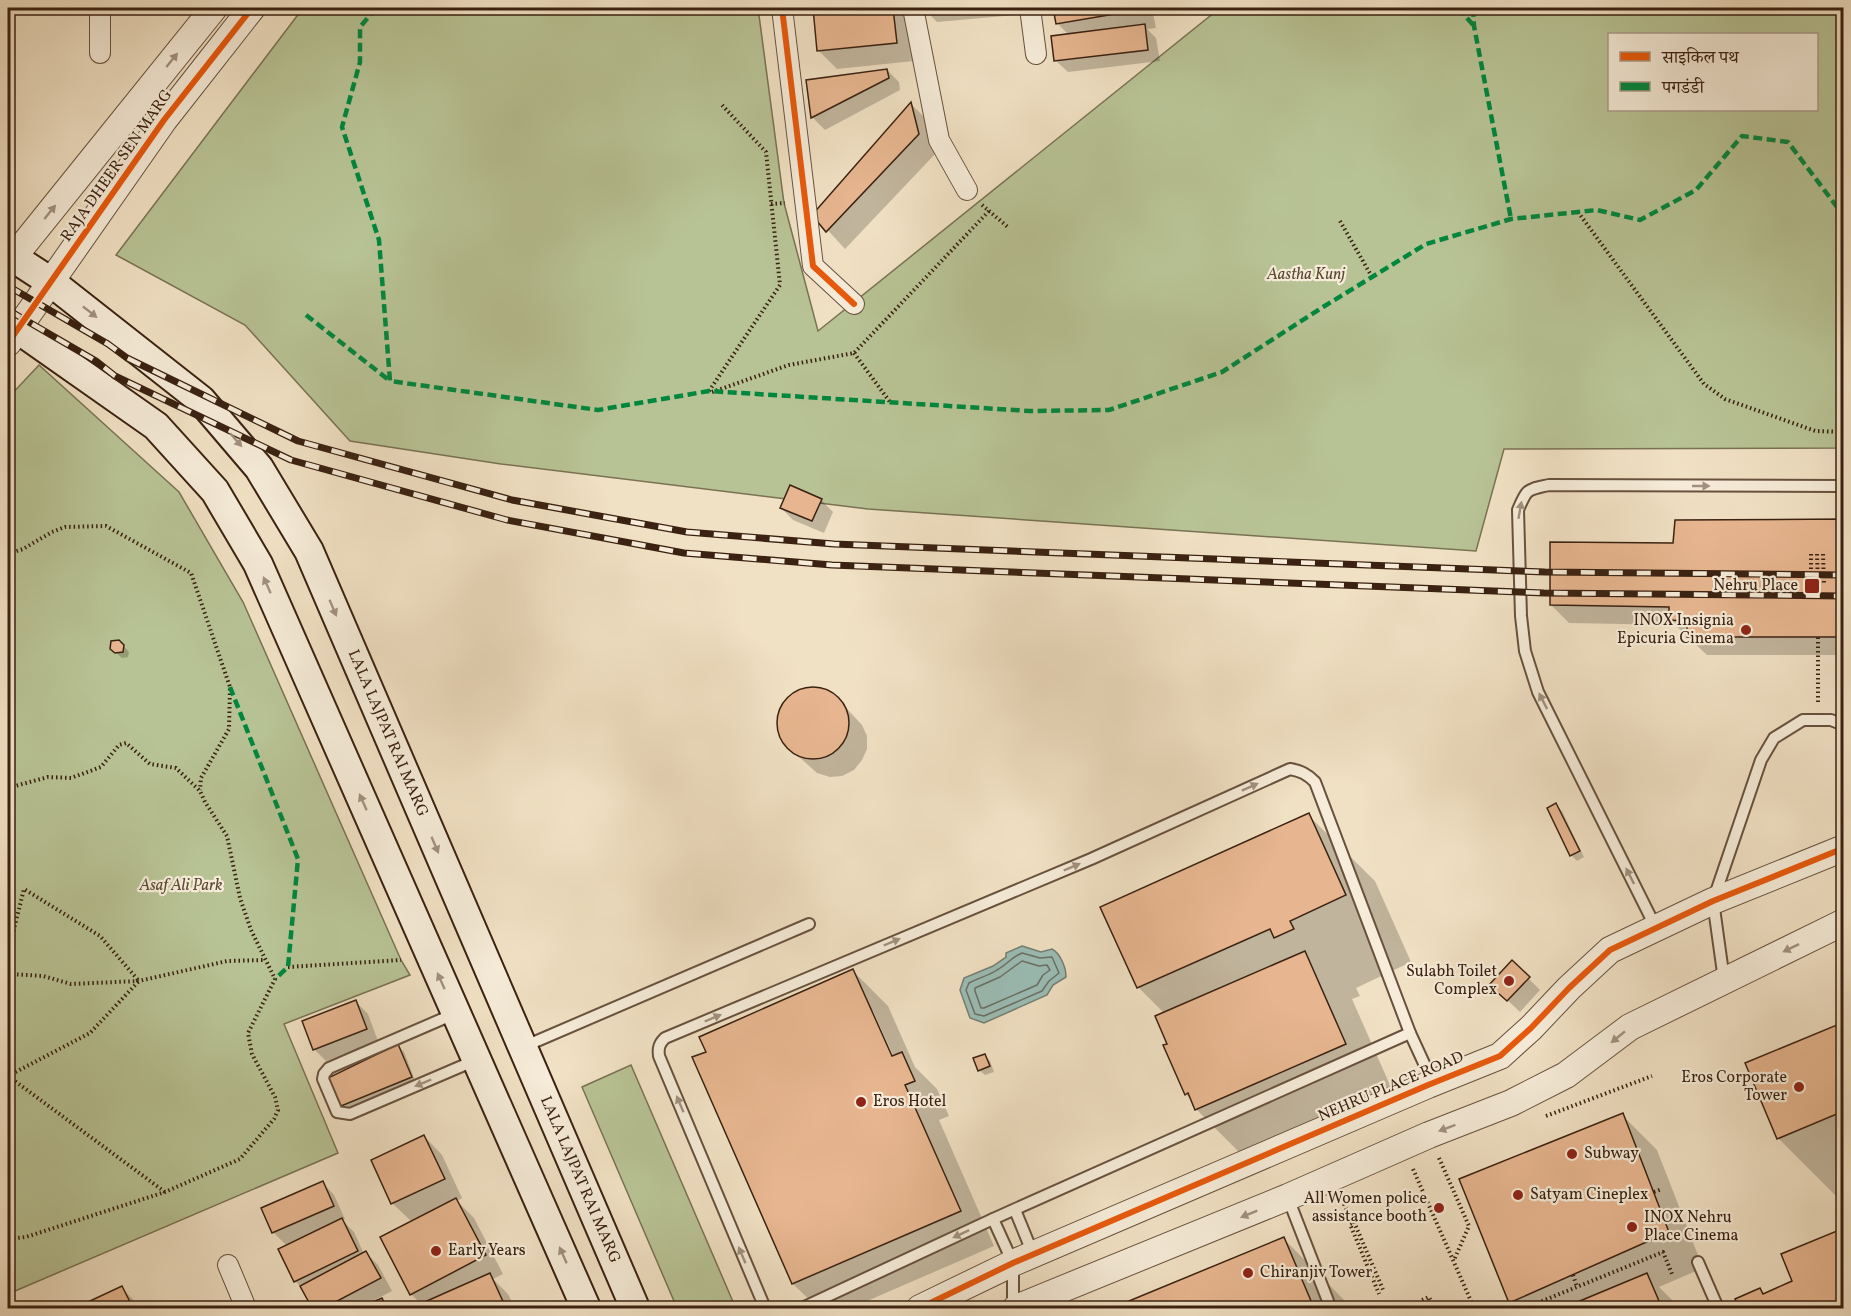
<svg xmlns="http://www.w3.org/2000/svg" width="1851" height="1316" viewBox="0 0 1851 1316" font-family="Vollkorn,'Noto Serif Devanagari',serif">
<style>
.green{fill:#b8c395;stroke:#797253;stroke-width:1.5;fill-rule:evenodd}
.water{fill:#9bbdb6;stroke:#747f74;stroke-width:1.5}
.shadow{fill:#0003;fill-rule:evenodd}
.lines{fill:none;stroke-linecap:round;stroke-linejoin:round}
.shore{stroke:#6a6f64;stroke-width:1.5}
.building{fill:#e7b690;stroke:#3a2111;stroke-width:1.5}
.service-casing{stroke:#68513e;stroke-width:14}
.minor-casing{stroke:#68513e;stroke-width:22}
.tertiary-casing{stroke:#68513e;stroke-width:28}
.secondary-casing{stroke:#3a2111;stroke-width:32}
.path{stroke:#3a2111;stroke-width:4;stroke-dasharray:1.5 3;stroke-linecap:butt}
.service{stroke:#f6ecd9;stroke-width:10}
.minor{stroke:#f6ecd9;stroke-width:20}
.tertiary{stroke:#f6ecd9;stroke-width:26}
.secondary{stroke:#f6ecd9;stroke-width:28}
.rail-casing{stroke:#3a2111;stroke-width:7}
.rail{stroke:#f6ecd9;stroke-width:4.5;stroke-dasharray:14;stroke-linecap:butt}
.quiet{stroke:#00873e;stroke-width:4.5;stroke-dasharray:9 4.5;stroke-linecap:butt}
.cycleway-casing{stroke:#f6ecd9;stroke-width:10}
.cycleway{stroke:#e8590c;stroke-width:6}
.oneway{fill:#a1917f}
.poi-dot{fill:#8f2418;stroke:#f6ecd9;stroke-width:2}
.labels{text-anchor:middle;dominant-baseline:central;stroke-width:4.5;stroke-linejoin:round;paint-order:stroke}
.street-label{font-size:16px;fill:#3a2111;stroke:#f6ecd9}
.park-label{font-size:16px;font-style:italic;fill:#5a4a32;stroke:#f6ecd9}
.poi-label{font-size:16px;fill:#3a2111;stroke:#f6ecd9;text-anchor:start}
</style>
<rect width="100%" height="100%" fill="#f1e1c4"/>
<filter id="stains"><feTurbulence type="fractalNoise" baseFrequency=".00333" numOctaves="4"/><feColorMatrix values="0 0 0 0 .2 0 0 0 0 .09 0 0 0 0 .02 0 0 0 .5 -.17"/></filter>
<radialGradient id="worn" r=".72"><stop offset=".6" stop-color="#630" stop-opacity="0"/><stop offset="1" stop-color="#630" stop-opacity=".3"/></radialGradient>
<g class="green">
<path d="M303,8H758L784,203L818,331L1220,8H1843V448L1504,449L1476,551L868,509L501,464L350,441L245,325L116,255ZM1610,34H1816V110H1610Z"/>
<path d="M39,365L179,492L243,602L401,960L410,975L284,1024L338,1153L8,1294V398Z"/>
<path d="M631,1065L734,1304L723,1308H677L582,1087Z"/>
</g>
<path class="water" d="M1022,946L1041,952L1052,949C1060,953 1066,967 1066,977L1053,985L1047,995L984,1023L970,1018L960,990L964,978L993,966L1006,957V953Z"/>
<g class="shadow">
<path d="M814,8H909L914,61L837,69L818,50Z"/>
<path d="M923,8H1036L1037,13L937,22Z"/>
<path d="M1054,8H1152L1156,28L1147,29L1156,38L1160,61L1068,72L1055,60L1069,35L1057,23Z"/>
<path d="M887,70L899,82L900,90L825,130L813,118L807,81Z"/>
<path d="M911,104L929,122L937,152L845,249L814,215Z"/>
<path d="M821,500L833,512L824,533L793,520L781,508Z"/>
<path d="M1844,520V655H1707L1675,625L1569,623L1551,605L1674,545Z"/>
<path d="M119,641L129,652L128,657L122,658L112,649Z"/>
<path d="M809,689L823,690L836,697L862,725L867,736V749L862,760L854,770L842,776L830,777L817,773L787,746L781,736L778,726L780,715L784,705L793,695Z"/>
<path d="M1556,805L1562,811L1584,857L1577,861L1571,855Z"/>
<path d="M1308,815L1375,881L1411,962L1356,988L1360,996L1352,999L1393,1092L1244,1157L1196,1109L1192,1100L1186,1094L1169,1044L1164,1013L1138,987Z"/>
<path d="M853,971L888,1006L915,1067L937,1089L949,1116L939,1120L994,1246L851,1308H818L793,1284L707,1052ZM870,1011H873L896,1062L893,1064Z"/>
<path d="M1528,978L1540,990L1520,1012L1503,996Z"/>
<path d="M356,1002L368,1014L378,1041L326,1061L314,1049Z"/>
<path d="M1844,1023V1204L1778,1138L1747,1064Z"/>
<path d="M398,1046L404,1052L416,1083L348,1111L342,1106Z"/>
<path d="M984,1055L990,1061L994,1072L985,1075L979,1070Z"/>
<path d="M1622,1115L1657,1150L1703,1268L1659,1287L1680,1308H1517L1510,1302Z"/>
<path d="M424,1136L442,1155L462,1198L457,1201L474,1218L503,1274L493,1279L508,1294L515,1308H414L422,1305L411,1294L412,1222L392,1203Z"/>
<path d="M322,1182L334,1195L345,1219L342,1220L354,1232L364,1254L366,1253L378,1265L392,1291L367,1304L368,1306L382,1300L390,1308H313L303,1289L295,1281L287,1246L273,1232L263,1208Z"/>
<path d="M1844,1230V1308H1741L1737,1300L1760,1290L1765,1294L1794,1282Z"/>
<path d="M1283,1238L1352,1308H1116Z"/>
<path d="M122,1288L141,1308H79Z"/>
</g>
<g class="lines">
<g class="shore">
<path d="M1022,953L1040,958L1052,957L1059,973L1049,981L1042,991L984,1016L975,1014L966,990L969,983C978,978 988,976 997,970C1006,965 1012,957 1022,953Z"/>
<path d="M1022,961L1039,966L1047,965L1050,970L1043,975L1037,985L984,1008H981L975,991V988L1000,977Z"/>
</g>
</g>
<g class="building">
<path d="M813,8H893L897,43L817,51Z"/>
<path d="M1053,8H1138V10L1056,24Z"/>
<path d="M1145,24L1148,50L1054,61L1051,36Z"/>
<path d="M887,69L889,78L811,118L806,80Z"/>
<path d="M911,102L919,134L826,232L812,215Z"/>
<path d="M790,485L822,499L812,521L780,508Z"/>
<path d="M1844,519V637H1687V621L1669,620V607L1550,605V542L1673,543L1675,520Z"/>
<path d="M119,640L124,645L123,652L115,653L110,649L111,641Z"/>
<circle cx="813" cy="723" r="36"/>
<path d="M1556,803L1580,851L1570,856L1547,808Z"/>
<path d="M1309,813L1346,895L1290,921L1294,929L1274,938L1270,929L1137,988L1100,907Z"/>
<path d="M1305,951L1346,1044L1195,1110L1188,1093L1185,1095L1163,1045L1167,1044L1155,1016Z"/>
<path d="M1512,960L1530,977L1507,1001L1489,985Z"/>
<path d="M853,969L892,1056L902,1052L915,1081L905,1085L961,1211L792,1284L692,1057L706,1052L699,1037Z"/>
<path d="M356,1000L367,1029L313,1050L302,1021Z"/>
<path d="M1844,1022V1111L1777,1139L1745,1063Z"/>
<path d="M398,1044L412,1077L341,1106L328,1078Z"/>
<path d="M985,1054L990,1066L978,1071L973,1058Z"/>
<path d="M1623,1113L1669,1232L1509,1303L1459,1179Z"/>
<path d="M424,1135L445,1179L391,1204L371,1160Z"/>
<path d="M323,1181L334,1206L272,1233L261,1208Z"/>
<path d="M456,1198L486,1255L410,1295L380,1237Z"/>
<path d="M342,1218L358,1251L294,1282L278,1249Z"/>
<path d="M1844,1228V1308H1739L1735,1299L1760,1288L1763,1294L1792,1281L1781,1254Z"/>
<path d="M1284,1237L1314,1308H1112Z"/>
<path d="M366,1251L381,1278L324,1308H312L300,1286Z"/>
<path d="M490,1273L506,1308H411Z"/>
<path d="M1647,1273L1662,1308H1577L1575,1303Z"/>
<path d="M122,1286L133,1308H75Z"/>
<path d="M382,1298L387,1308H359Z"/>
</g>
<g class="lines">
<g class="service-casing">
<g id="service">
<path d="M1656,928L1538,692L1525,651L1521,616L1518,510C1527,488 1527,490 1549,485L1844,486"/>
<path d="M1724,980L1713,901L1761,760L1774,738L1803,720H1831L1844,725"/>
<path d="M454,1014L329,1068L324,1074L323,1079L337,1112L350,1114L476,1060"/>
<path d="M523,1047L809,924"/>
<path d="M1288,1198L1328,1301L1326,1308"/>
<path d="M1015,1210L1033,1254"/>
<path d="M993,1219L1013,1263V1308"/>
<path d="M1698,1262L1718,1308"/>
<path d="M765,1308L659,1056C658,1048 659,1044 665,1038L1091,859L1290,769C1301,771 1307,774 1315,782L1410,1033L1433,1083"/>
<path d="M802,1308L993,1219L1410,1033"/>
</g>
</g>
<g class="minor-casing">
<g id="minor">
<path d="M100,8V53"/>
<path d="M782,8L813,266L854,304"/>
<path d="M913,8L939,140L967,190"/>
<path d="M1030,8L1036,54"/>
<path d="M228,1265L246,1308"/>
</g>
</g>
<g class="tertiary-casing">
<g id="tertiary">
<path d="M8,264L214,8"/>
<path d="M8,343L164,120L252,8"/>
<path d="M920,1308L1013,1263L1428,1085L1500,1056L1531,1028L1569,988L1610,950L1713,901L1844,848"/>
<path d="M1016,1308L1288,1197L1429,1135L1511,1103L1566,1075L1630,1027L1844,922"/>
</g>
</g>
<g class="secondary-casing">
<g id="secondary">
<path id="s1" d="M8,254L51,282L201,400L259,468L309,551L635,1308"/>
<path d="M8,322L156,426L215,491L258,564L586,1308"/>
</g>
</g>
<g class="path">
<path d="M771,204L785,203"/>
<path d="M982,205L1009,228"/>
<path d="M1578,212L1704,384L1725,399L1815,431L1844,432"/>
<path d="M1340,221L1372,277"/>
<path d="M854,353L890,402"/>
<path d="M709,391L780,285L766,152L722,105"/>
<path d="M712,392L789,365L854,353L989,211"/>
<path d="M8,554L23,549L52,532L65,527L106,526L191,573L230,687L229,729L201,778L200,790"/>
<path d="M1811,554V584"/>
<path d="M1817,554L1818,584"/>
<path d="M1823,554L1824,584"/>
<path d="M1818,702V637"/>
<path d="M8,763V775"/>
<path d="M8,788L48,777L71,778L101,767L119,745L126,743L150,764L176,768L200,791L205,802L227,836L240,898L251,930L275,979L248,1033L252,1054L275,1097L278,1110L274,1119L240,1159L165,1192L26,1237L8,1239"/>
<path d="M8,953L24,889L100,936L139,981L90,1033L8,1076V1075"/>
<path d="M288,967L401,960"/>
<path d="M8,974L43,976L71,984L139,981L227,961L264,960"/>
<path d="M8,1076L165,1192"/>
<path d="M1546,1116L1652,1076"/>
<path d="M1439,1158L1469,1226L1454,1260"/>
<path d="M1413,1169L1474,1308"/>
<path d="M1654,1192L1662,1189"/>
<path d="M1344,1204L1352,1223"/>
<path d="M1368,1216L1350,1224L1379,1294"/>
<path d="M1354,1222L1384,1292"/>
<path d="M1573,1275L1577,1287"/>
<path d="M1426,1308L1422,1300L1429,1297L1434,1308"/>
<path d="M1525,1308L1663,1252L1672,1274"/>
</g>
<use href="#service" class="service"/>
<use href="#minor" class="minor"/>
<use href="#tertiary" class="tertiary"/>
<use href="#secondary" class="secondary"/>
<g class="rail-casing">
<g id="rail">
<path d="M8,286L108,344L127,358L298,441L512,500L687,532L834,544L1545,572L1844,575"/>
<path d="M8,310L96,361L115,376L291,460L507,520L684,553L832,565L1544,593L1844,596"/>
</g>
</g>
<use href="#rail" class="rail"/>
<g class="quiet">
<path d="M376,8L360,27V62L342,127L379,240L390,381L598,410L709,391L1030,411L1109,410L1222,372L1323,307L1426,244L1511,219L1597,210L1640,220L1696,190L1742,136L1788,142L1837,207L1844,209"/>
<path d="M1458,8L1474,26"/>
<path d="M1473,8L1474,26L1511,219"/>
<path d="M306,315L390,381"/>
<path d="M230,687L298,859L288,967L275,979"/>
</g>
<g class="cycleway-casing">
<g id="cycleway">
<path d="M782,8L813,266L854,304"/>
<path d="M8,343L164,120L252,8"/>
<path d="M920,1308L1013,1263L1428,1085L1500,1056L1531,1028L1569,988L1610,950L1713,901L1844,848"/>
</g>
</g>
<use href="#cycleway" class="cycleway"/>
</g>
<defs><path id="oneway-solid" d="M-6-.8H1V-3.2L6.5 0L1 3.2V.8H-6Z" transform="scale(1.5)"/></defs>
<g class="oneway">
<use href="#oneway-solid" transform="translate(172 60) rotate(-51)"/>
<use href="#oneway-solid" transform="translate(50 212) rotate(-51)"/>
<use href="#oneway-solid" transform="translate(90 312) rotate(38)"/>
<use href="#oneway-solid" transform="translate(236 440) rotate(49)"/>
<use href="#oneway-solid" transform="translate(1701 486)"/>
<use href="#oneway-solid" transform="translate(1520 510) rotate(-80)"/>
<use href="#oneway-solid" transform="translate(267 585) rotate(-114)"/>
<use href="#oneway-solid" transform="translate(333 608) rotate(67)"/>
<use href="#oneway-solid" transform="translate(1543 701) rotate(-117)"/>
<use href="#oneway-solid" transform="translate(1250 787) rotate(-24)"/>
<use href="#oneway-solid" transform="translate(363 802) rotate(-114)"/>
<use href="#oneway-solid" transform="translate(435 845) rotate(67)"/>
<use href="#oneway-solid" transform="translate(1072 867) rotate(-23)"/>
<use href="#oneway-solid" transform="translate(1630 876) rotate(-117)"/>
<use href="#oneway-solid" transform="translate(892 942) rotate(-23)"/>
<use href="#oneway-solid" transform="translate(1791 948) rotate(154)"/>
<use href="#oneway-solid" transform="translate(441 981) rotate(-114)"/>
<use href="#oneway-solid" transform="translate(713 1018) rotate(-23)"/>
<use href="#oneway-solid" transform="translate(1618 1037) rotate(141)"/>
<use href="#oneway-solid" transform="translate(423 1083) rotate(157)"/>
<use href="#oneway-solid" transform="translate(680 1104) rotate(-113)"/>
<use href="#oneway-solid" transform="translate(1447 1128) rotate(159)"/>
<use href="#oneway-solid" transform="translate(1249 1214) rotate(158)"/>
<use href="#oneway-solid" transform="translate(961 1234) rotate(155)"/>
<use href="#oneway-solid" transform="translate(563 1255) rotate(-114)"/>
<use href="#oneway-solid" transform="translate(742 1255) rotate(-113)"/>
</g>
<g class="poi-dot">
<rect x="1804" y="578" width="16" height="16" rx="3"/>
<circle cx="1746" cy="630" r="6"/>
<circle cx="1509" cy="981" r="6"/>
<circle cx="1799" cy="1087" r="6"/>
<circle cx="861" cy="1102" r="6"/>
<circle cx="1572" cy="1154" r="6"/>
<circle cx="1518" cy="1195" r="6"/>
<circle cx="1439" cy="1208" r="6"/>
<circle cx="1632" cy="1227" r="6"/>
<circle cx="436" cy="1251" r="6"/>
<circle cx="1248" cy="1273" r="6"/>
</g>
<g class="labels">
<g class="street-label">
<text transform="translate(117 166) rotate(-55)">RAJA DHEER SEN MARG</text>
<text stroke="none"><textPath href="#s1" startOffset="627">LALA LAJPAT RAI MARG</textPath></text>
<text transform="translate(1391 1087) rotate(-23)">NEHRU PLACE ROAD</text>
<text stroke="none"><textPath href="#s1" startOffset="1113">LALA LAJPAT RAI MARG</textPath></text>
</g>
<g class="park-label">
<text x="1306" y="275">Aastha Kunj</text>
<text x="181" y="886">Asaf Ali Park</text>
</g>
<g class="poi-label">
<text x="1798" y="586" text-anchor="end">Nehru Place</text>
<text x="1734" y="621" text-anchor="end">INOX Insignia<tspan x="1734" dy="18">Epicuria Cinema</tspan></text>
<text x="1497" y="972" text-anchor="end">Sulabh Toilet<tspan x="1497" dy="18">Complex</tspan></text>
<text x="1787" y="1078" text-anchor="end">Eros Corporate<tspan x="1787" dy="18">Tower</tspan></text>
<text x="873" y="1102">Eros Hotel</text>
<text x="1584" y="1154">Subway</text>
<text x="1530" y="1195">Satyam Cineplex</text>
<text x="1427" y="1199" text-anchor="end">All Women police<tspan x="1427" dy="18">assistance booth</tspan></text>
<text x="1644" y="1218">INOX Nehru<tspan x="1644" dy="18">Place Cinema</tspan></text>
<text x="448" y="1251">Early Years</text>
<text x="1260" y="1273">Chiranjiv Tower</text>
</g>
</g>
<rect width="1851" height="1316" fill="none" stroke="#f1e1c4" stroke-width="30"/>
<rect x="9" y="9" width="1833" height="1298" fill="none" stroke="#3a2111" stroke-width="3"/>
<rect x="15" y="15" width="1821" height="1286" fill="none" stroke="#3a2111" stroke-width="1.5"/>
<rect x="1608" y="33" width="210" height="78" fill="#f6ecd9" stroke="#ab9b89" stroke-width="1.5"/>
<rect x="1620" y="52" width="30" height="9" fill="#e8590c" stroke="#ab9b89" stroke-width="1.5"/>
<text x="1662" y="63" font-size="18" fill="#3a2111">साइकिल पथ</text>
<rect x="1620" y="82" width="30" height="9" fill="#00873e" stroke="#ab9b89" stroke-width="1.5"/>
<text x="1662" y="93" font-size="18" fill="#3a2111">पगडंडी</text>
<rect width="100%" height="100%" filter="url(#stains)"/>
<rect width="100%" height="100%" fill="url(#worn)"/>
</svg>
